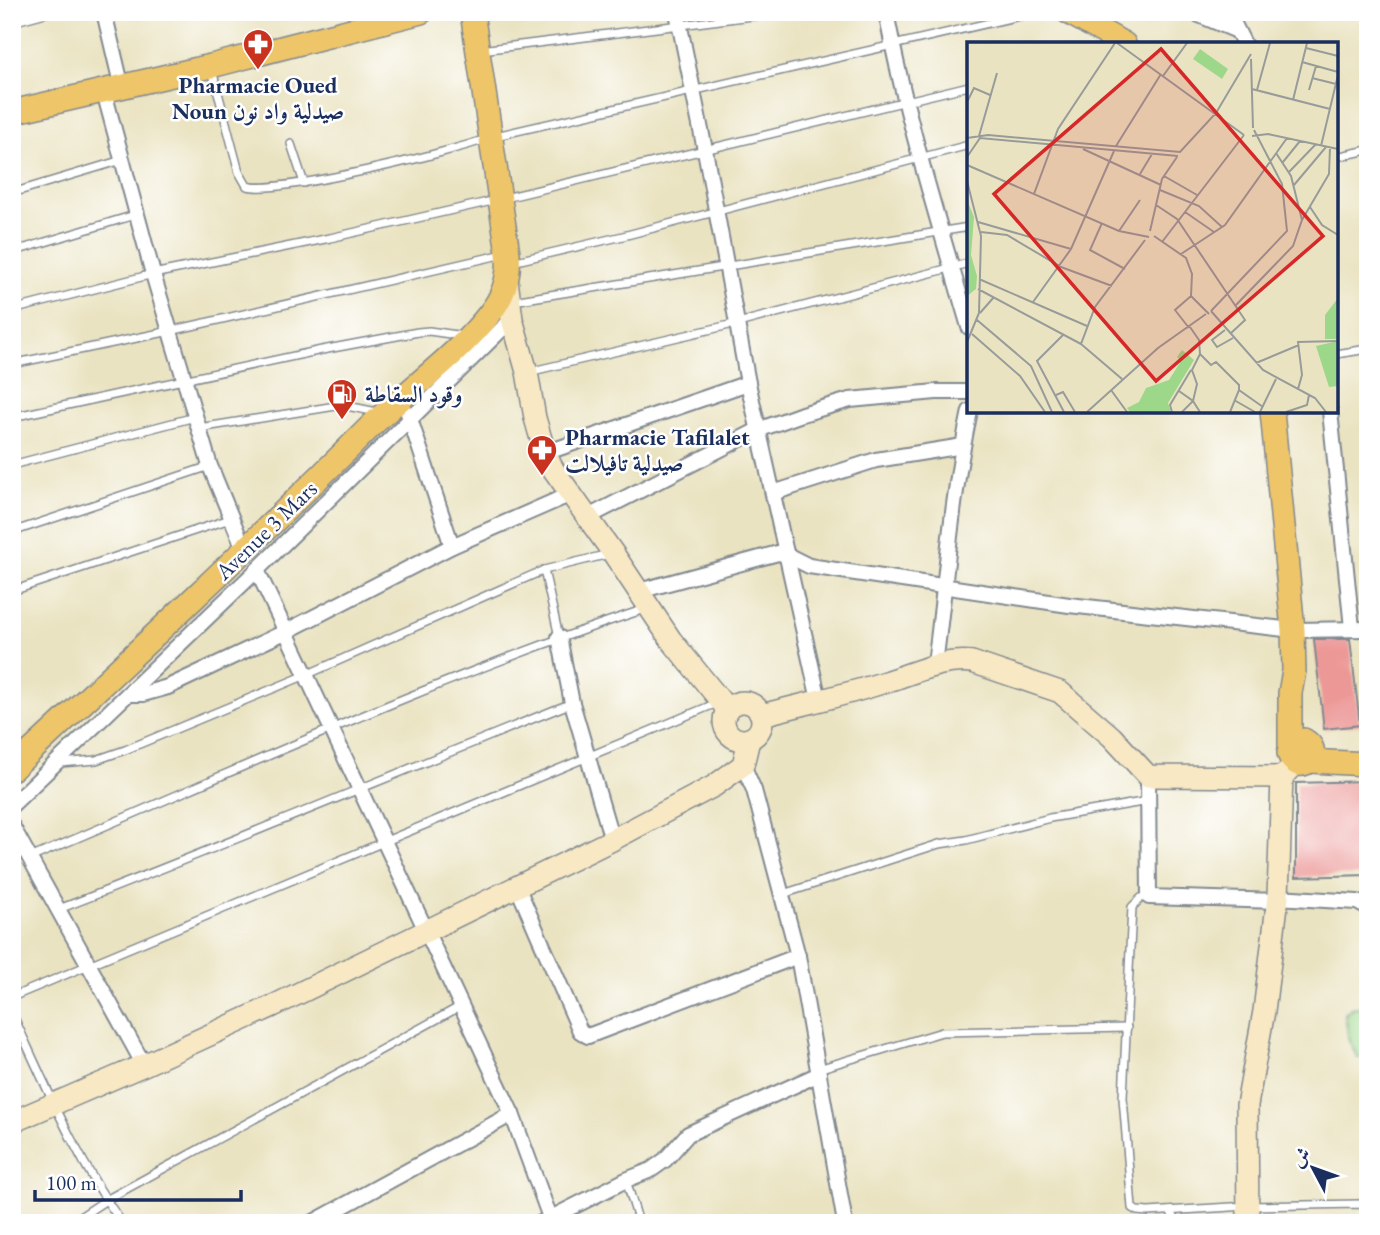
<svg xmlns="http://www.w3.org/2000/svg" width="1380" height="1235" viewBox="0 0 1380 1235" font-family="'EB Garamond',Amiri,serif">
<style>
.green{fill:#9dd78a;stroke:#5c8374;stroke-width:2}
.building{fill:#ec9897}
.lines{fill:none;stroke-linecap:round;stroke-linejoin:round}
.lane-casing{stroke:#828990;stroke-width:10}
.street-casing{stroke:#828990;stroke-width:18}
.secondary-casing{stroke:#828990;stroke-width:24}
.primary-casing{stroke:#828990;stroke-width:26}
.lane{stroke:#fff;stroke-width:7}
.street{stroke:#fff;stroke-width:14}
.secondary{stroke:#f8e8c3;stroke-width:21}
.primary{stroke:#eec569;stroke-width:23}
.labels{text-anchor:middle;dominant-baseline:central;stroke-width:5;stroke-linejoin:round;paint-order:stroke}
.poi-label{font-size:23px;font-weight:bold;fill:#1b2f5e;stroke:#fff;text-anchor:start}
.street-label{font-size:23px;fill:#1b2f5e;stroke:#fff}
.inset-road{fill:none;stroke:#979b99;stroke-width:2}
.view{fill:#d62828;fill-opacity:0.15;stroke:#d62828;stroke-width:3.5}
.inset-edge{fill:none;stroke:#1b2f5e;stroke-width:3.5}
</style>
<rect width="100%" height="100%" fill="#fff"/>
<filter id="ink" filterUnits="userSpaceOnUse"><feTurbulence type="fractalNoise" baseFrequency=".0143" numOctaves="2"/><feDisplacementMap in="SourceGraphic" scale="14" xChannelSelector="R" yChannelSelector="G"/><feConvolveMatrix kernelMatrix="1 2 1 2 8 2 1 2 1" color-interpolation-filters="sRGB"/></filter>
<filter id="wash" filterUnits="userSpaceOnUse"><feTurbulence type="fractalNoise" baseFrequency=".00686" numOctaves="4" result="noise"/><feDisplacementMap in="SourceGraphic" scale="28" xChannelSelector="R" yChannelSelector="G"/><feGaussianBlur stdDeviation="1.57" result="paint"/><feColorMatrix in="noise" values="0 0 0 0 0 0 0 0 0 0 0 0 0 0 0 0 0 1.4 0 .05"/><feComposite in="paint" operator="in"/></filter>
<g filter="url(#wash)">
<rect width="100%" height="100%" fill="#eae3c1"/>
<path class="green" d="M1368,1006V1056L1358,1058L1349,1041L1345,1014L1351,1008Z"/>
<g id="blocks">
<g class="building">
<path d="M1314,639H1350L1360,725L1324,729Z"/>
<path d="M1368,781V875L1296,877V783Z"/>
</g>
</g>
</g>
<g filter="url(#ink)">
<use href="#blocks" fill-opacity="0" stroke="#828990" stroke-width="2"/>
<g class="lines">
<g class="lane-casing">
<g id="lane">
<path d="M12,22L49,12"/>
<path d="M481,50L784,12"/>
<path d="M212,70L239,172L247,186C276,195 457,151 491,137L1037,12"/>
<path d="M291,144L304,183"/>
<path d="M1336,157L1368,150"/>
<path d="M12,193L122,160"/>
<path d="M12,252L138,214"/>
<path d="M512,262L623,236L969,145"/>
<path d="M513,301L969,227"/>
<path d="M12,310L153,274L330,238L501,199L969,86"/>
<path d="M1336,354L1368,349"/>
<path d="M12,364L170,331L504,254"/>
<path d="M528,372L738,323L969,263"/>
<path d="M12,417L322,350L418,332L429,331L464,336"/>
<path d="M199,428L342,405L377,412"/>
<path d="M12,465L195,417"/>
<path d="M12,532L210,466"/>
<path d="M544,570L559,637"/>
<path d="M12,591L230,519"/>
<path d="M60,763L96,760L125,750L306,675L544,570L609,554"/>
<path d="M30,858C234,772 435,678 645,609"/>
<path d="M783,894L939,844L966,840L1050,818L1148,801"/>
<path d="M1149,897L1141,898L1132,907L1123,1098L1132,1208L1137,1211L1148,1212L1248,1206L1360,1204L1368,1208"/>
<path d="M59,909C231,843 401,771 572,703"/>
<path d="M12,997L717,703"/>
<path d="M12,1013C45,1084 76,1159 122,1223"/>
<path d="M818,1069L942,1032L1127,1028"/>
<path d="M626,1180L639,1223"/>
<path d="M1170,1211L1176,1223"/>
<path d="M71,1223L106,1200L461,1006"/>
</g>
</g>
<g class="street-casing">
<g id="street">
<path d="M104,12L122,88"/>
<path d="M677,12L705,150L748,383L819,700"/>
<path d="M886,12C906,118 939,224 969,327"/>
<path d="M1192,12L1235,30"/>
<path d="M1228,12L1244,44"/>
<path d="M104,92L153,274L210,466L245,551"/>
<path d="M1330,411L1352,628"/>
<path d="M408,413L452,546"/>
<path d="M545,453L748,383"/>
<path d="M773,493L876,460L963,446"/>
<path d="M588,517L758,430L802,414L850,400L936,392H969"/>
<path d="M257,570L512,1114L552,1223"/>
<path d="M639,591L778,553L787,555L809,566L1069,605L1293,630L1368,629"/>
<path d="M559,637L572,703L612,840"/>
<path d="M935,664C946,580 952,494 970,411"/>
<path d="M128,694H143L168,687L285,632L452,546L571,494"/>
<path d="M743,765L754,790L798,956L845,1223"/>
<path d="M1148,776L1149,897L1278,901"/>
<path d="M12,805L257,570L512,319"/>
<path d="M12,826L144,1065"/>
<path d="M517,886L580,1031L588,1036L798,956"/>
<path d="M1278,897L1357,902L1368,908"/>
<path d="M312,1223L512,1114"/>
<path d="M541,1223L626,1180L651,1170L665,1160L688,1134L819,1074"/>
</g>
</g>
<g class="secondary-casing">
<g id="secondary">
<path d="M507,280L512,319L527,372L535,418L545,453L553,469L613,553L671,640L728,710"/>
<circle cx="743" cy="721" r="19"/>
<path d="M762,715C803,704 847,695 888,681C917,672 941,659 972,662L1060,692L1112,737L1148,776L1282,777L1297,763"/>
<path d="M12,1122L144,1065L273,1006L612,840L714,786L743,765L749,740"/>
<path d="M1248,1223L1247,1105L1264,1011L1278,897L1282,777"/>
</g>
</g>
<g class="primary-casing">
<g id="primary">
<path d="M1068,12L1124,44"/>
<path d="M12,112L211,66L421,12"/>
<path d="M1272,411L1293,630L1294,671L1290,693V747"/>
<path d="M1309,761C1315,752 1313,745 1304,740L1293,743L1289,753C1292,764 1301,767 1309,761L1368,764"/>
<path d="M12,769C133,656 255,542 372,425C411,387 458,355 491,312C505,294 510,275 508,253L472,12"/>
</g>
</g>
<use href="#lane" class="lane"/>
<use href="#street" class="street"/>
<use href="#secondary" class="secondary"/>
<use href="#primary" class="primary"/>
</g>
</g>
<defs>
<g id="pharmacy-pin" transform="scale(1.575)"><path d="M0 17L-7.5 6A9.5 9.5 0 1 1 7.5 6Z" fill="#c8321e" stroke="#fff"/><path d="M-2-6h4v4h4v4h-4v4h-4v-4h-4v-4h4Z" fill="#fff"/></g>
<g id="fuel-pin" transform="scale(1.575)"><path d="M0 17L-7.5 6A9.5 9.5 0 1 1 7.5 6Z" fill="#c8321e" stroke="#fff"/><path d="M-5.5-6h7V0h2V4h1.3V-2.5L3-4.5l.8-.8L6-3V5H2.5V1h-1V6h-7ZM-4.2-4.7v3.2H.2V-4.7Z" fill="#fff"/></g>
</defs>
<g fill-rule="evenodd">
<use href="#pharmacy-pin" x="258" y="44"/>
<use href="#fuel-pin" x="342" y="394"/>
<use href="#pharmacy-pin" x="542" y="450"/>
</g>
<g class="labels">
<g class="poi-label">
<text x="258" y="85" text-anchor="middle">Pharmacie Oued<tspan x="258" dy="26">Noun صيدلية واد نون</tspan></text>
<text x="365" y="394">وقود السقاطة</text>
<text x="565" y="437">Pharmacie Tafilalet<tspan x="565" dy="26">صيدلية تافيلالت</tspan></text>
</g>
<g class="street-label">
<text transform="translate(266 530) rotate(-44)">Avenue 3 Mars</text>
</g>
</g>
<g transform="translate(967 42)">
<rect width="371" height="371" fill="#eae3c1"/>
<path d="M233,7L261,27L255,37L226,17ZM0,158L7,175L4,213L10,234L9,247L0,254ZM371,256V297H358V273ZM371,299V344L362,345L349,304ZM215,308L227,318L201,361L204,370H163L160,366L172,360L179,346L202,338L214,319L210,315Z" fill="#9dd78a"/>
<path class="inset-road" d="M150,1L277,93M339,6L371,14M284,17L286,86M335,20L371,30M196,34L220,1M345,36L369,42M285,47L363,67M290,48L303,1M342,48L349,24M326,58L340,1M0,60L7,46L23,53M12,94L30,31M285,94L301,92L371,107M0,96L21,93L213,110L249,71L284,12M149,104L194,32M354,104L371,33M116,107L194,143M309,111L324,134L335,178M0,115L13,96L211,114M316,120L333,99M0,123L152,189L182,195M322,130L349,102M173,132L185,112M197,134L230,153M0,139L14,194L12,271L0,300M327,143L359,105M193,148L232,164L255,185M67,152L91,87L148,1M189,163L210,177L278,278L263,292M343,165L355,183L371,193M218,170L247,190M11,180L104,207M135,181L123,208L158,227M152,189L173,158M183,189L195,137L210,115M14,190L40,193L94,225L145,244M187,194L219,216L225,232L224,254L242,272M195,200L277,93M214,212L258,183L320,96M12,237L120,284M11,247L114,302M66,260L104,207L147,109M268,264L326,204L335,178L362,132L363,105M244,269L320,189L315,142L287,88M244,269L296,328L348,356L359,370M13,271L27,255M10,278L64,324L85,370M223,285L232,298L233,312L225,328L230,342L226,359L233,370M222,286L208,268L224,254M258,288L245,298L250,305L266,296M5,292L53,334L78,370M97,292L70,319L97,370M233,312L244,323L249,320L272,343V348L296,365M289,321L332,303M155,337L114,302L128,265L178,198M331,347L335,333L331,300L371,299M144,348L160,370M212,349L226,359L215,370M89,353L96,350L108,370M267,358L288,370M120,370L191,306L239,272M205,370L203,363L224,328M263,370L272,348M293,370L309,337M319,370L340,363L342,353"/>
<path class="view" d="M194,7L356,194L189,339L27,152Z"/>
<rect width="371" height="371" class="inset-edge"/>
</g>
<rect width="1380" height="1235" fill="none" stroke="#fff" stroke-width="42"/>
<g transform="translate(1313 1168) rotate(311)" stroke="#ffffff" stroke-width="5" paint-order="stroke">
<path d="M0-5L12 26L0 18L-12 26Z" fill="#1b2f5e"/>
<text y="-10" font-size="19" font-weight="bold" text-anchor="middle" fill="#1b2f5e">ش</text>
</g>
<path d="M35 1190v10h206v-10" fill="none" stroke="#1b2f5e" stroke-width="3.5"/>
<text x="46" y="1190" font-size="21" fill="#1b2f5e" stroke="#ffffff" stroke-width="5" paint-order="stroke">100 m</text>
</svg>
